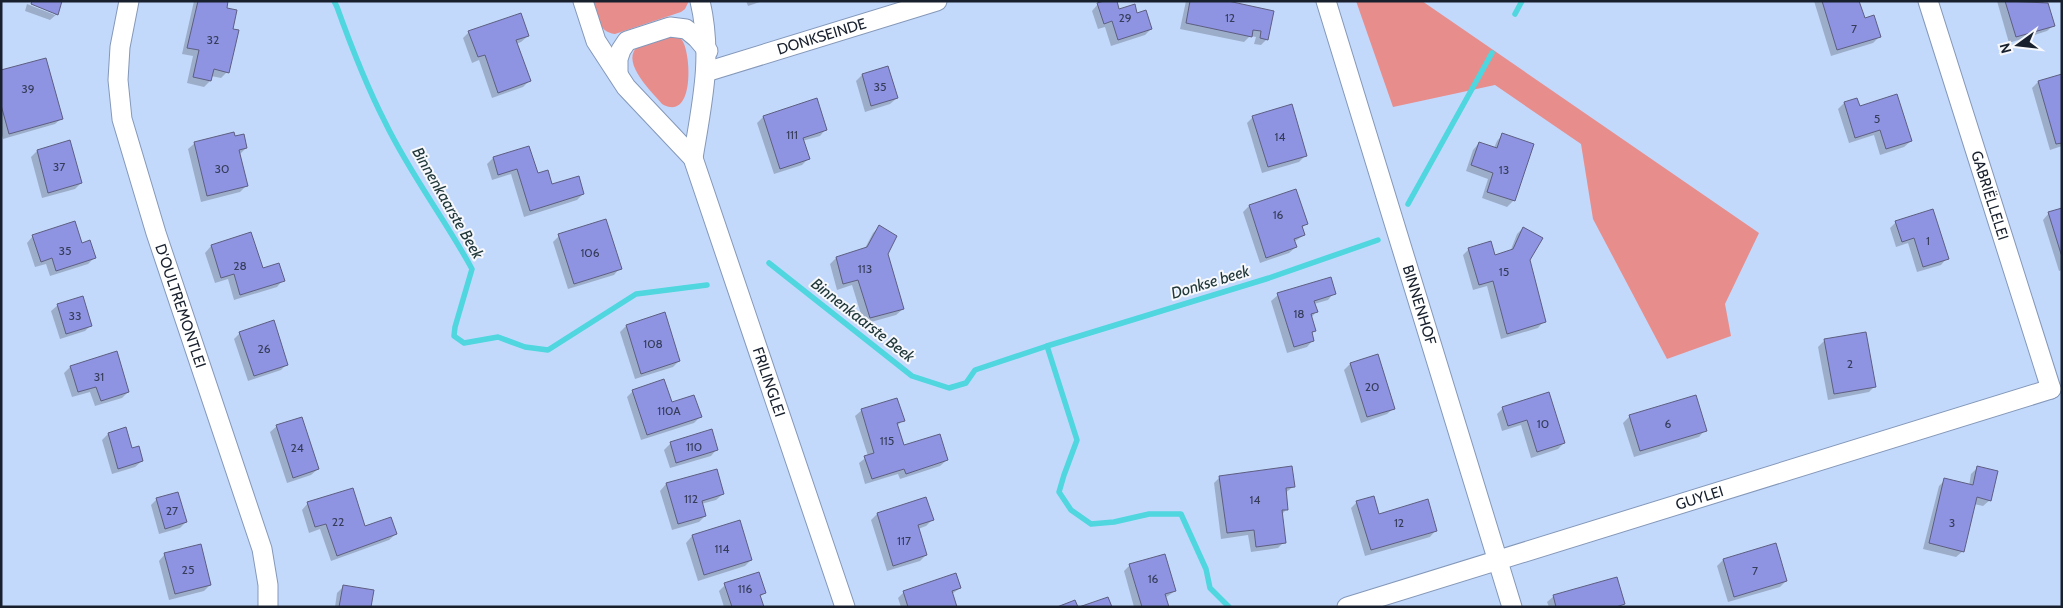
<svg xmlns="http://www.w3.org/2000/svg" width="2063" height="608" viewBox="0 0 2063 608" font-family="Cabin,sans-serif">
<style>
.green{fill:#e78e8d}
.shadow{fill:#0003}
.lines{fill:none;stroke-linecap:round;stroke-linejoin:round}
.stream{stroke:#4fd6de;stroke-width:5.5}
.building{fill:#8e93e2;stroke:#5d5f81}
.street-casing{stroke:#8498b9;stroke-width:21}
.street{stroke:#fff;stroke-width:19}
.labels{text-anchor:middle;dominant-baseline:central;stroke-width:4;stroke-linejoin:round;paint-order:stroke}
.number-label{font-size:12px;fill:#363d5a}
.street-label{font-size:15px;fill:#18202d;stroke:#f6f8fc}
.water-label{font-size:16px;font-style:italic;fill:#21383a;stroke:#f6f8fc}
</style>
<rect width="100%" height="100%" fill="#c3d9fc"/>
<g class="green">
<path d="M591,1H689L685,9L681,12L615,34C598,32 596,15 591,1Z"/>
<path d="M1356,1H1422L1759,233L1725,304L1731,336L1667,359L1593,219L1581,144L1495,85L1393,107Z"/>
<path d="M664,35C669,36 676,35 680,38C691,44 697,124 662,104C652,92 622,64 636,48C642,42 656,39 664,35Z"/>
</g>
<g class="shadow">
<path d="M28,1H60L57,14L50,20L25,11L27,4L55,15V12Z"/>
<path d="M194,1H227L225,9L232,29L227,72L221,78L211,76L210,81L204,87L187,83L193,56L182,54Z"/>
<path d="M746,1H763L748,6Z"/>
<path d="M1186,1H1222L1273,12L1267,39L1261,45L1254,44L1256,37L1250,36L1244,42L1180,29Z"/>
<path d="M1814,1H1858L1864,20L1879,37L1873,43L1831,56Z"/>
<path d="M1997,1H2043L2054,25L2047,31L2009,43Z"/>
<path d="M1098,4L1136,15L1151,29L1145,35L1111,46L1105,27L1098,29L1092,11Z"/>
<path d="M469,32L528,36L521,42L516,44L529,81L523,87L492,98L479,60L472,63L463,38Z"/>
<path d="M888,67L897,98L890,104L865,112L856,81L862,75Z"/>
<path d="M1,71L62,118L55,124L3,139L1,132Z"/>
<path d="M2062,75V146L2050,150L2032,88L2038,82Z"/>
<path d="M1856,99L1859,107L1911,141L1904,147L1880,155L1874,135L1849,143L1838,109L1844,103Z"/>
<path d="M763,117L826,129L820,136L802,141L808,159L802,165L774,174L757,123Z"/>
<path d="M1253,117L1305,156L1299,162L1262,173L1247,123Z"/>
<path d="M1503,134L1514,200L1507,207L1482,198L1488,179L1466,171L1473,150L1479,143L1494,148L1497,141Z"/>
<path d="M234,138L246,148L240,154L246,186L240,192L201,202L188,149L195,143Z"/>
<path d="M529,147L537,175L552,186L583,194L577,200L524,217L511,174L492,180L487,164L493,158Z"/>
<path d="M37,151L81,183L75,189L42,198L31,157Z"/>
<path d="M1249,206L1306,224L1302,228L1304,235L1294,242L1296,247L1289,253L1260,263L1243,212Z"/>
<path d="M2062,210V270L2059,271L2043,220L2049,213Z"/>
<path d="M1896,222L1947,258L1941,265L1917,272L1908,243L1896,247L1890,228Z"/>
<path d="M879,227L903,309L896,315L864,324L852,285L837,290L830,264L836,258L864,250L873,233Z"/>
<path d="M1523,228L1529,260L1544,321L1538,328L1501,339L1487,286L1473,290L1463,255L1469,249L1494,256L1510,252L1517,234Z"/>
<path d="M250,234L262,270L283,280L277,287L234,300L228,279L215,283L205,253L211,246Z"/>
<path d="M33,236L81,244L95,257L88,264L50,276L46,264L35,267L27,243Z"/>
<path d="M559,236L620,268L614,275L568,289L553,242Z"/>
<path d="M1334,293L1328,300L1314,304L1316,312L1311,318L1315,330L1311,334L1313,340L1307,347L1287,353L1271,301L1278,295Z"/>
<path d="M58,305L91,325L85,331L60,339L51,311Z"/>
<path d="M626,326L679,361L673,367L635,379L620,332Z"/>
<path d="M240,333L287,364L281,370L248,381L234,339Z"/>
<path d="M1824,341L1875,386L1869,392L1828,400L1818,347Z"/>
<path d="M1377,355L1394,408L1387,414L1361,423L1344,370L1350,364Z"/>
<path d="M70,367L128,392L122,398L95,406L90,392L72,397L64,373Z"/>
<path d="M633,391L671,404L701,416L694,423L641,440L627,397Z"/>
<path d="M1549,394L1564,443L1558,449L1531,458L1521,425L1502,431L1497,414L1503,408Z"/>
<path d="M862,410L903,420L897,426L904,447L947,460L940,466L900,479L898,474L865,484L859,463L868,456L855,416Z"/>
<path d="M1630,416L1705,430L1699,437L1634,457L1623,423Z"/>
<path d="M277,426L318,469L311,475L287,483L270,432Z"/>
<path d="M125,429L131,450L142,461L135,467L112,474L102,440L108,434Z"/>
<path d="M711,431L717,449L711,456L670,468L664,450L670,444Z"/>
<path d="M1978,467L1990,500L1983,506L1974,504L1963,551L1956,557L1923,549L1939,486L1945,480L1969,486L1971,474Z"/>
<path d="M716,470L723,494L716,500L701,504L705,516L699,522L672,530L660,491L666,484Z"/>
<path d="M1220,477L1293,487L1285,493L1287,509L1281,515L1284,542L1278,548L1251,552L1248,535L1221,539L1214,483Z"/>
<path d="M157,499L186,522L180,528L159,534L151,505Z"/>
<path d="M926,499L932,520L926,526L918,529L926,555L920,561L887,571L871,520L877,514Z"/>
<path d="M1357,502L1379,516L1436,530L1430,537L1365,556L1351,508Z"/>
<path d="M308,503L364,527L396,534L389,540L331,561L320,529L309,533L302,510Z"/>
<path d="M692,536L751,560L745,566L698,581L686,543Z"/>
<path d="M165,554L210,585L204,591L169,600L159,561Z"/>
<path d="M1723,560L1786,581L1780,587L1728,602L1717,566Z"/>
<path d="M1130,565L1175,591L1165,598L1168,607H1134L1124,571Z"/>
<path d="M725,585L765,593L760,597L763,607H724L719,591Z"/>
<path d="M344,586L370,607H335L337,593Z"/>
<path d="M960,588L952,594L956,607H901L898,598L904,592Z"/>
<path d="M1554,596L1623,604L1620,607H1549L1547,602Z"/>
</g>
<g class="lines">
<g class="stream">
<path d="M334,1L337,7C351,46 366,85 385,122C410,174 445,219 472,269L455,327L454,336L464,343L498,337L525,347L548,350L636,294L707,285"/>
<path d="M1515,14L1522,1"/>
<path d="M1408,204L1492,53"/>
<path d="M769,263L912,376L949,388L966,383L975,370L1047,346L1077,440L1064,475L1059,492L1071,510L1091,524L1114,522L1149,514H1181L1206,569L1210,588L1229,607"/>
<path d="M1047,346L1269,278L1378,240"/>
</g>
</g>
<g class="building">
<path d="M32,1H62L58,15L31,4Z"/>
<path d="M198,1H228L227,8L237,10L233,29L239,30L229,73L214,69L211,81L193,77L199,50L187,48Z"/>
<path d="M1104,1H1117L1119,9L1135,4L1137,13L1146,10L1152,29L1118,40L1112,21L1104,24L1097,3Z"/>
<path d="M1190,1H1228L1274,11L1268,40L1260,38L1261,31L1253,30L1252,37L1186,23Z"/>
<path d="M1822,1H1859L1865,18L1874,15L1881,37L1837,50Z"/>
<path d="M2005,1L2048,3L2055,26L2016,37Z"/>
<path d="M521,13L529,36L516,40L531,81L498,93L485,55L478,57L468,31Z"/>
<path d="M46,58L63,119L9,134L1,105V70Z"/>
<path d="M888,66L898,98L871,106L862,74Z"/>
<path d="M2062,74V143L2056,144L2038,81Z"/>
<path d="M1897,94L1912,141L1886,149L1880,130L1855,138L1844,102L1857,98L1860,106Z"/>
<path d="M817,98L827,130L803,138L810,159L780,169L763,116Z"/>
<path d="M1292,104L1307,156L1268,167L1252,116Z"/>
<path d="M234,132L235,136L244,134L247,148L239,150L248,186L207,196L194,142Z"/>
<path d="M1502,133L1534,144L1515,201L1487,192L1493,173L1471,165L1479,142L1497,148Z"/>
<path d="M70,140L82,183L48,193L37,150Z"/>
<path d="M529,146L538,173L548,170L552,184L579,176L584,194L530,211L517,169L498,175L493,157Z"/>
<path d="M1296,189L1308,224L1302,226L1305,235L1294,239L1297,247L1266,258L1249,205Z"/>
<path d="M2062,208V257L2048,212Z"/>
<path d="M1933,209L1949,259L1923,267L1914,238L1902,242L1895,221Z"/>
<path d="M606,219L622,269L574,284L558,234Z"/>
<path d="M75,221L82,243L90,240L96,258L56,271L52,258L41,262L32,235Z"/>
<path d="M879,225L897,236L888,254L904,309L870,318L858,280L843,284L836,257L867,247Z"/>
<path d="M1523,227L1543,238L1530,260L1546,322L1507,334L1493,281L1479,285L1468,248L1491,241L1495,255L1513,249Z"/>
<path d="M251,232L263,268L279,263L285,281L240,295L234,274L221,278L211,245Z"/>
<path d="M1331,277L1336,294L1314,301L1318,312L1311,314L1316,331L1312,332L1314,341L1294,347L1277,293Z"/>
<path d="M83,296L92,326L66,334L57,304Z"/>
<path d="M665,312L680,361L641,374L626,325Z"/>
<path d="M274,320L288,365L254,376L239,332Z"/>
<path d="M1866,332L1876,387L1834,394L1824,339Z"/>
<path d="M117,351L129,392L101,401L96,387L78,392L70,366Z"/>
<path d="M1378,354L1395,409L1367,417L1350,363Z"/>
<path d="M664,379L672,402L694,395L702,417L647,435L632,390Z"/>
<path d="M1549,392L1565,443L1537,452L1527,420L1508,426L1502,407Z"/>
<path d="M1696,395L1707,431L1640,451L1629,415Z"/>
<path d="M897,398L905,421L897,423L904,445L940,434L948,460L906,474L904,469L872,479L864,456L874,453L861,409Z"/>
<path d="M302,417L319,469L293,478L276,425Z"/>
<path d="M126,427L132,448L139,446L143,461L118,469L108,433Z"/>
<path d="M712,429L718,450L676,463L670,442Z"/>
<path d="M1292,466L1295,487L1286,488L1288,510H1282L1286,543L1256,547L1254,530L1227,533L1219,476Z"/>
<path d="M1977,466L1998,471L1991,501L1977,497L1964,552L1929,543L1944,478L1973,485Z"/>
<path d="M717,469L724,494L702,501L706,516L678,524L666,483Z"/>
<path d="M353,488L365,526L391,517L397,534L337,556L326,524L315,527L307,502Z"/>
<path d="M178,492L187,522L165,529L156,498Z"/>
<path d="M1374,496L1379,514L1428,499L1437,531L1371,550L1356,501Z"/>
<path d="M926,497L934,520L918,525L927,555L893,566L877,513Z"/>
<path d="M740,520L752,560L704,575L692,535Z"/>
<path d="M1776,543L1787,581L1734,597L1723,559Z"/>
<path d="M201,544L211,585L175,594L164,553Z"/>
<path d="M1165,554L1176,591L1165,594L1169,607H1142L1129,564Z"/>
<path d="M759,572L766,593L760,595L764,607H732L724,583Z"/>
<path d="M956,573L961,588L952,591L957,607H908L903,591Z"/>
<path d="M1617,577L1625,604L1616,607H1556L1553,595Z"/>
<path d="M343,585L374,590L371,607H339Z"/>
<path d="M1108,597L1112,607H1079Z"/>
<path d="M1075,600L1078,607H1057Z"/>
</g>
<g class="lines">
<g class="street-casing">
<g id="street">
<path id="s1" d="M129,1L120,47L118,80L122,119L156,233L262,549L268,585V607"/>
<path id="s2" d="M583,1L596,41L626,87L693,158L845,607"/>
<path id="s3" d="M1326,1L1512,607"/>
<path id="s4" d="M1928,1L2051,389"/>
<path id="s5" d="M706,72L937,1"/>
<path d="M618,74V59L621,50L627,41L670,27L686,29L697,38L708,51"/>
<path d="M693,158C702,103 713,56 700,1"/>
<path id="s6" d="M1347,607L2051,389"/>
</g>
</g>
<use href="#street" class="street"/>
</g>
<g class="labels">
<g class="number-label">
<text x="1125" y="17">29</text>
<text x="1230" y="17">12</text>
<text x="1854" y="28">7</text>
<text x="213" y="39">32</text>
<text x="880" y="86">35</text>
<text x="28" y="88">39</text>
<text x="1877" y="118">5</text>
<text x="792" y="134">111</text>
<text x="1280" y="136">14</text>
<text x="59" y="166">37</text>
<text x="222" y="168">30</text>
<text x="1504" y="169">13</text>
<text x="1278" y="214">16</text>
<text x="1928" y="240">1</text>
<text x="65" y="250">35</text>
<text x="590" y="252">106</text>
<text x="240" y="265">28</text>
<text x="865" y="268">113</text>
<text x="1504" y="271">15</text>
<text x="1299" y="313">18</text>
<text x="75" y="315">33</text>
<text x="653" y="343">108</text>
<text x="264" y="348">26</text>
<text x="1850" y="363">2</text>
<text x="99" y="376">31</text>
<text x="1372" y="386">20</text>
<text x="669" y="410">110A</text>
<text x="1543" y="423">10</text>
<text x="1668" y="423">6</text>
<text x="887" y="440">115</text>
<text x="694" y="446">110</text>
<text x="297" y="447">24</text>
<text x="691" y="498">112</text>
<text x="1255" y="499">14</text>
<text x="172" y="510">27</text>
<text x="338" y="521">22</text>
<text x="1399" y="522">12</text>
<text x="1952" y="522">3</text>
<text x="904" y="540">117</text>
<text x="722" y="548">114</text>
<text x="188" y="569">25</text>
<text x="1755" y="570">7</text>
<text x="1153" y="578">16</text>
<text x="745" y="588">116</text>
</g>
<g class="street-label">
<text stroke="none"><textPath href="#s5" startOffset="121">DONKSEINDE</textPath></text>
<text stroke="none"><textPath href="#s4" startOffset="204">GABRIËLLELEI</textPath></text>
<text stroke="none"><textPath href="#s3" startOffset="318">BINNENHOF</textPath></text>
<text stroke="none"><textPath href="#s1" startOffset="315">D'OULTREMONTLEI</textPath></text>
<text stroke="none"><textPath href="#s2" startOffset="431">FRILINGLEI</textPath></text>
<text stroke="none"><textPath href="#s6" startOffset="369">GUYLEI</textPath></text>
</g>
<g class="water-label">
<text transform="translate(448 203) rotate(60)">Binnenkaarste Beek</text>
<text transform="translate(1210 282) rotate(-17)">Donkse beek</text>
<text transform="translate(863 320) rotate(38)">Binnenkaarste Beek</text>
</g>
</g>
<rect width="2063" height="608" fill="none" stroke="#18202d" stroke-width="5"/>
<g transform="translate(2018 45) rotate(255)" stroke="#f6f8fc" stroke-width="4" paint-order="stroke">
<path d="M0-4L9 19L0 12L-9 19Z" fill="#18202d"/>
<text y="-8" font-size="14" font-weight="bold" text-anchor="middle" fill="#18202d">N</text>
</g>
</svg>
